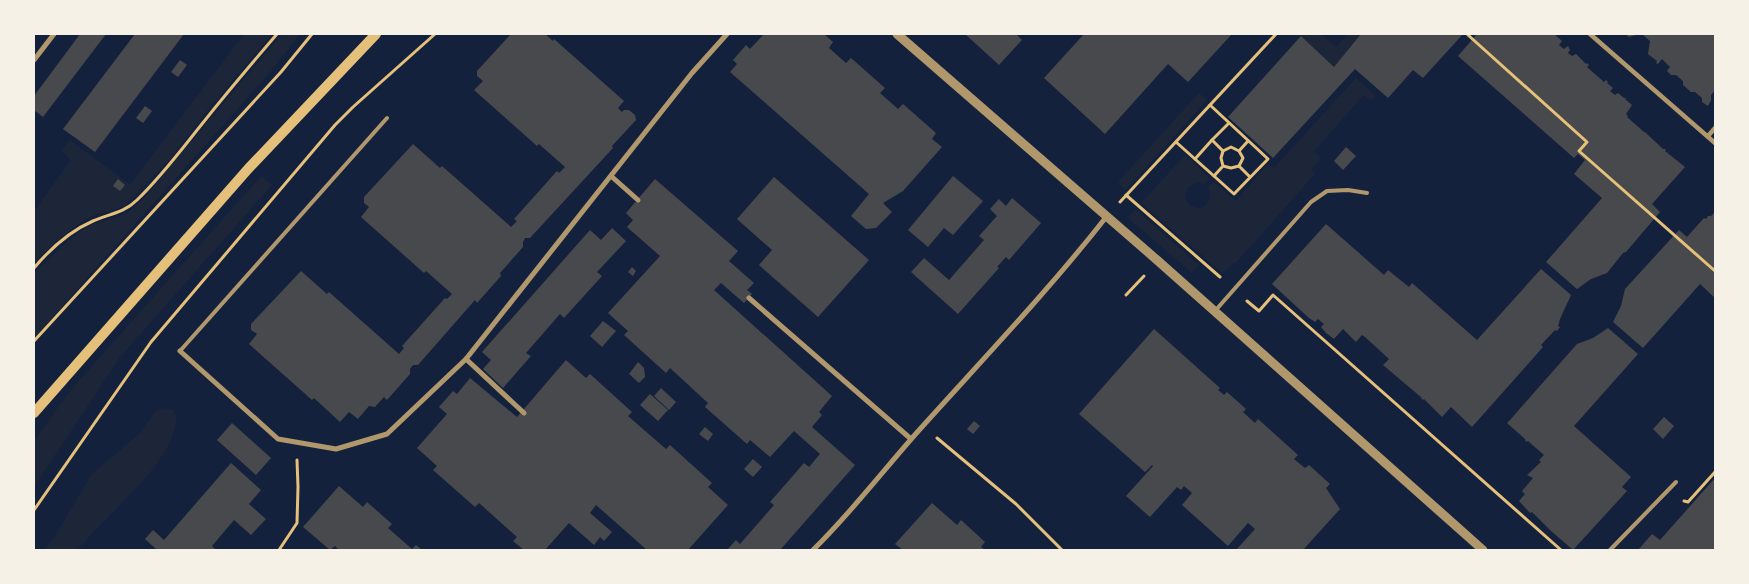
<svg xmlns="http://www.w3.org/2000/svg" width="1749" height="584" viewBox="0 0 1749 584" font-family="'Open Sans',sans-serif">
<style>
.green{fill:#1d2539}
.building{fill:#48494c}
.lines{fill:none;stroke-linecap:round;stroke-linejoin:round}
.path{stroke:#e5c07b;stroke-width:3}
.service{stroke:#b1986c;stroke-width:4}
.pedestrian{stroke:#b1986c;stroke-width:4.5}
.minor{stroke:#b1986c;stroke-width:5}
.tertiary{stroke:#b1986c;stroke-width:9}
.secondary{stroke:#e5c07b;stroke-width:10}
</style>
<rect width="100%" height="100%" fill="#14213d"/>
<g class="green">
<path d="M244,34H272L210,107L171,158L126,205L112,211L97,214L81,222L55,242L34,263V211L71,160L61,151L70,140L130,185Z"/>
<path d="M282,34H300L271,71L34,338V273L77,233L93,224L118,217L130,211L143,199Z"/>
<path d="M1299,34H1321L1336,47L1348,34H1361L1334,67Z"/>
<path d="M1356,78L1376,96L1371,101L1364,95L1314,151L1321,158L1311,170L1315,174L1235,264L1233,263L1226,271L1222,273L1141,203L1185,155L1210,178L1204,184L1197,182L1188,187L1185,198C1194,214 1210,210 1210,192L1208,187L1213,181L1236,201L1268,164L1274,168Z"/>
<path d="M1199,93L1207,100L1126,190L1118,182Z"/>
<path d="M261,176L272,185L120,357L34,487V441L70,391Z"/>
<path d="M1135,209L1199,265L1192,273L1128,218Z"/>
<path d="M163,408L173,410L177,417C174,429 171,443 164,453C140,490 105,517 77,550H44L53,539L92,474L139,434L156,411Z"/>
</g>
<g class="building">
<path d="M80,34H106L43,117L34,110V96Z"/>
<path d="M135,34H184L95,152L63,129Z"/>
<path d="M511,34H545L553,41L554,39L624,101L618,108L622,112L624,110H629L635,115L636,120L612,146L613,148L530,238H525L523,242V247L500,273L501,276L477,303L475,300L418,365H413L410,369V374L387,400L384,397L375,407L369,406L358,419L349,412L340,422L314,398L312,400L249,344L257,334L251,330V324L301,271L327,294L329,292L399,354L404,348L402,346L445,298L447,299L452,294L426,271L424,273L361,217L369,207L364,203V197L413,144L440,168L442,166L511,227L517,221L514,219L557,171L559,173L565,167L539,144L537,146L474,90L483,81L477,76V71Z"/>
<path d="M764,34H824L833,42L829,48L846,63L851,58L885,88L880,93L898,109L903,104L936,133L932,139L942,147L903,191L883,203L892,212L876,228L866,229L851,216L869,194L730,72L737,64L733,60L746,45L750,49Z"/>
<path d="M965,34H1016L1022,40L999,65Z"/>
<path d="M1084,34H1232L1188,82L1168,64L1105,134L1044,78Z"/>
<path d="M1361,34H1463L1423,78L1413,70L1388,98L1355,69L1273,158L1228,117L1301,36L1334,67Z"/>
<path d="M1477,34H1554L1562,41L1559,45L1564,49L1568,46L1570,50L1568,53L1572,56L1576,54L1586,64L1587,63L1589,65L1587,67L1604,82L1606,80L1608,82L1607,83L1613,88L1610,91L1615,95L1618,93L1624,98H1627L1625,99L1632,105L1626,114L1628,116L1627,117L1644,132L1647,133H1646L1663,149H1666L1665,151L1685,167L1652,204L1660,212L1626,252L1623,253L1607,273L1591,279L1577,289L1546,262L1602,198L1574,174L1585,160L1578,154L1574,158L1458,56Z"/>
<path d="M1625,34H1639L1629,37Z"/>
<path d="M1642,34H1715V90L1711,95V100L1708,106L1702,102V98L1695,92H1691L1683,85V81L1676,75H1671L1667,71L1670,67L1662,59L1658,64L1656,63L1657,61L1648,54L1650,41Z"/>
<path d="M180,60L187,65L178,77L171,72Z"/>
<path d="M145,106L152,111L143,123L136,118Z"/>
<path d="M1346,147L1356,156L1343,170L1334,161Z"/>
<path d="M953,176L983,201L953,235L944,228L928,247L908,230Z"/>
<path d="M774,177L869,260L818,317L759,265L772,250L737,219Z"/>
<path d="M118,179L125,185L120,191L113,186Z"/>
<path d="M655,179L738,251L729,261L754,283L747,290L752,294L744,303L721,283L714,290L832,396L819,412L822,415L812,427L855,465L780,550H727L736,540L740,544L774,505L770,502L804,463L809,467L820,454L794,431L770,457L750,440L747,444L705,407L708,403L670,368L666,373L624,335L628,331L608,313L660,256L627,227L633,220L626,213Z"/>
<path d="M1012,198L1041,223L1009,260L1006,257L997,267L999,268L958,314L911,272L924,258L949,280L984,240L979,236L997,216L990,209L999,199L1006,206Z"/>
<path d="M1715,212V298L1700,284L1643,348L1613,322L1621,306L1625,289L1679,230L1687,237L1704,218L1706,219L1708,216H1711Z"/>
<path d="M1326,224L1384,275L1388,270L1409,287L1412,283L1477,340L1541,269L1571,295L1560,319L1558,326L1560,327L1557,331L1555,330L1541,345L1543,347L1472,427L1451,407L1442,417L1424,399L1423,400L1421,398H1422L1383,365L1389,359L1365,337L1362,335L1356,342L1343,329L1334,339L1326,333L1321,327L1324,324L1318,319L1315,322L1309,318L1272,284Z"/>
<path d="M612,228L626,241L597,272L602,276L564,318L560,314L526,353L531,356L503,388L483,369L491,360L482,352L590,230L601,240Z"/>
<path d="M632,267L636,271L633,276L628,272Z"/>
<path d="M603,321L616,331L602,347L590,336Z"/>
<path d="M1608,328L1638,354L1574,426L1631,477L1622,487L1627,491L1573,550L1550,530L1532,512L1530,513L1519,501L1525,494L1522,491L1533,478L1527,475L1541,462L1539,460L1544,455L1528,441L1526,442L1525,439L1507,423L1510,420L1577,344L1593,338Z"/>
<path d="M1154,329L1220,388L1218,390L1224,395L1227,392L1246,409L1243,412L1255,423L1258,419L1298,455L1294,459L1305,468L1309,465L1330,484L1326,488L1340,509L1303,550H1236L1255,529L1248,523L1228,546L1182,505L1192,493L1184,486L1181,490L1177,487L1150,517L1126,496L1153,466L1152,465L1145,472L1079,414Z"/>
<path d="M566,360L586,378L590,374L632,412L628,416L666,449L670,445L712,483L708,487L728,505L688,550H647L596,505L590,513L612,532L604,541L600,537L594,545L569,523L545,550H524L513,541L517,537L479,503L475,507L433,470L437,466L417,448L447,414L439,407L453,391L457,394L470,378L517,417Z"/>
<path d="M638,362L644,368L645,377L639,383L629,374Z"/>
<path d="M661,388L676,402L669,410L654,396Z"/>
<path d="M650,394L668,410L658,421L640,405Z"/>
<path d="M1664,417L1674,426L1663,439L1653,429Z"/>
<path d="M974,421L980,426L973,434L967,429Z"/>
<path d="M232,423L271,458L256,475L217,440Z"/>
<path d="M705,427L713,434L708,441L699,434Z"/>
<path d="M753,459L762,467L753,477L744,469Z"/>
<path d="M231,463L261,490L249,504L266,519L251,535L234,520L212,546L216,550H154L156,549L145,539L153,530L164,540Z"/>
<path d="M1715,478V550H1638L1652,534L1660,540Z"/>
<path d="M339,486L363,507L367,502L392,524L388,528L412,549L416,545L422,550H339L335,546L330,550L303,527Z"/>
<path d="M932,503L957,525L961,520L985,542L981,547L985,550H903L895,544Z"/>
</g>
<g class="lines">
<g class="path">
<path d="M1470,34L1468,35L1587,142L1579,151L1715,271"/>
<path d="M1212,140L1229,123"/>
<path d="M1176,142L1234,194L1268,159L1210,105"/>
<path d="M1239,151L1248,141"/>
<path d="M1195,159L1212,140L1223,151"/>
<path d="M1239,166L1250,177"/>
<path d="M1214,176L1223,166L1221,158L1223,151L1231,147L1239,151L1243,158L1239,166L1231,168L1223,166"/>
<path d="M1126,195L1220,277"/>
<path d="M1120,202L1276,34"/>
<path d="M34,268C50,249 70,231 93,221C109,214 124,213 137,200C163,175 184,146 206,119C229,90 253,62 277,34"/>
<path d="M1126,295L1144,276"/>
<path d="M1247,301L1259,311L1273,295L1561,550"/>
<path d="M34,341L281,72L312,34"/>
<path d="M937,438L1016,504L1062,550"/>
<path d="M1684,501L1688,502L1715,472"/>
<path d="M34,510L151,342L335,125L353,107L435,34"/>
<path d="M279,550L297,523L298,487L297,460"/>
</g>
<g class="service">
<path d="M1215,311L1311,202L1327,191L1348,190L1367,193"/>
<path d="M180,351L387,118"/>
<path d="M1610,550L1676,482"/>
</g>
<g class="pedestrian">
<path d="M1590,34L1715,143"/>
<path d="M1708,136L1715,128"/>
</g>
<g class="minor">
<path d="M34,60L54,34"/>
<path d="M611,176L638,200"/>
<path d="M749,298L911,439"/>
<path d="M180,351L278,439L336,449L387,434L466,359L692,73L727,34"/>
<path d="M466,359L524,413"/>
<path d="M813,550C852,512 885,468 921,428C984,358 1049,290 1107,216"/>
</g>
<path class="tertiary" d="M897,34L1157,260L1483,550"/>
<path class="secondary" d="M34,413L248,169L376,34"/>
</g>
<rect width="1749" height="584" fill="none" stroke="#f6f1e7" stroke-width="70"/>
</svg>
